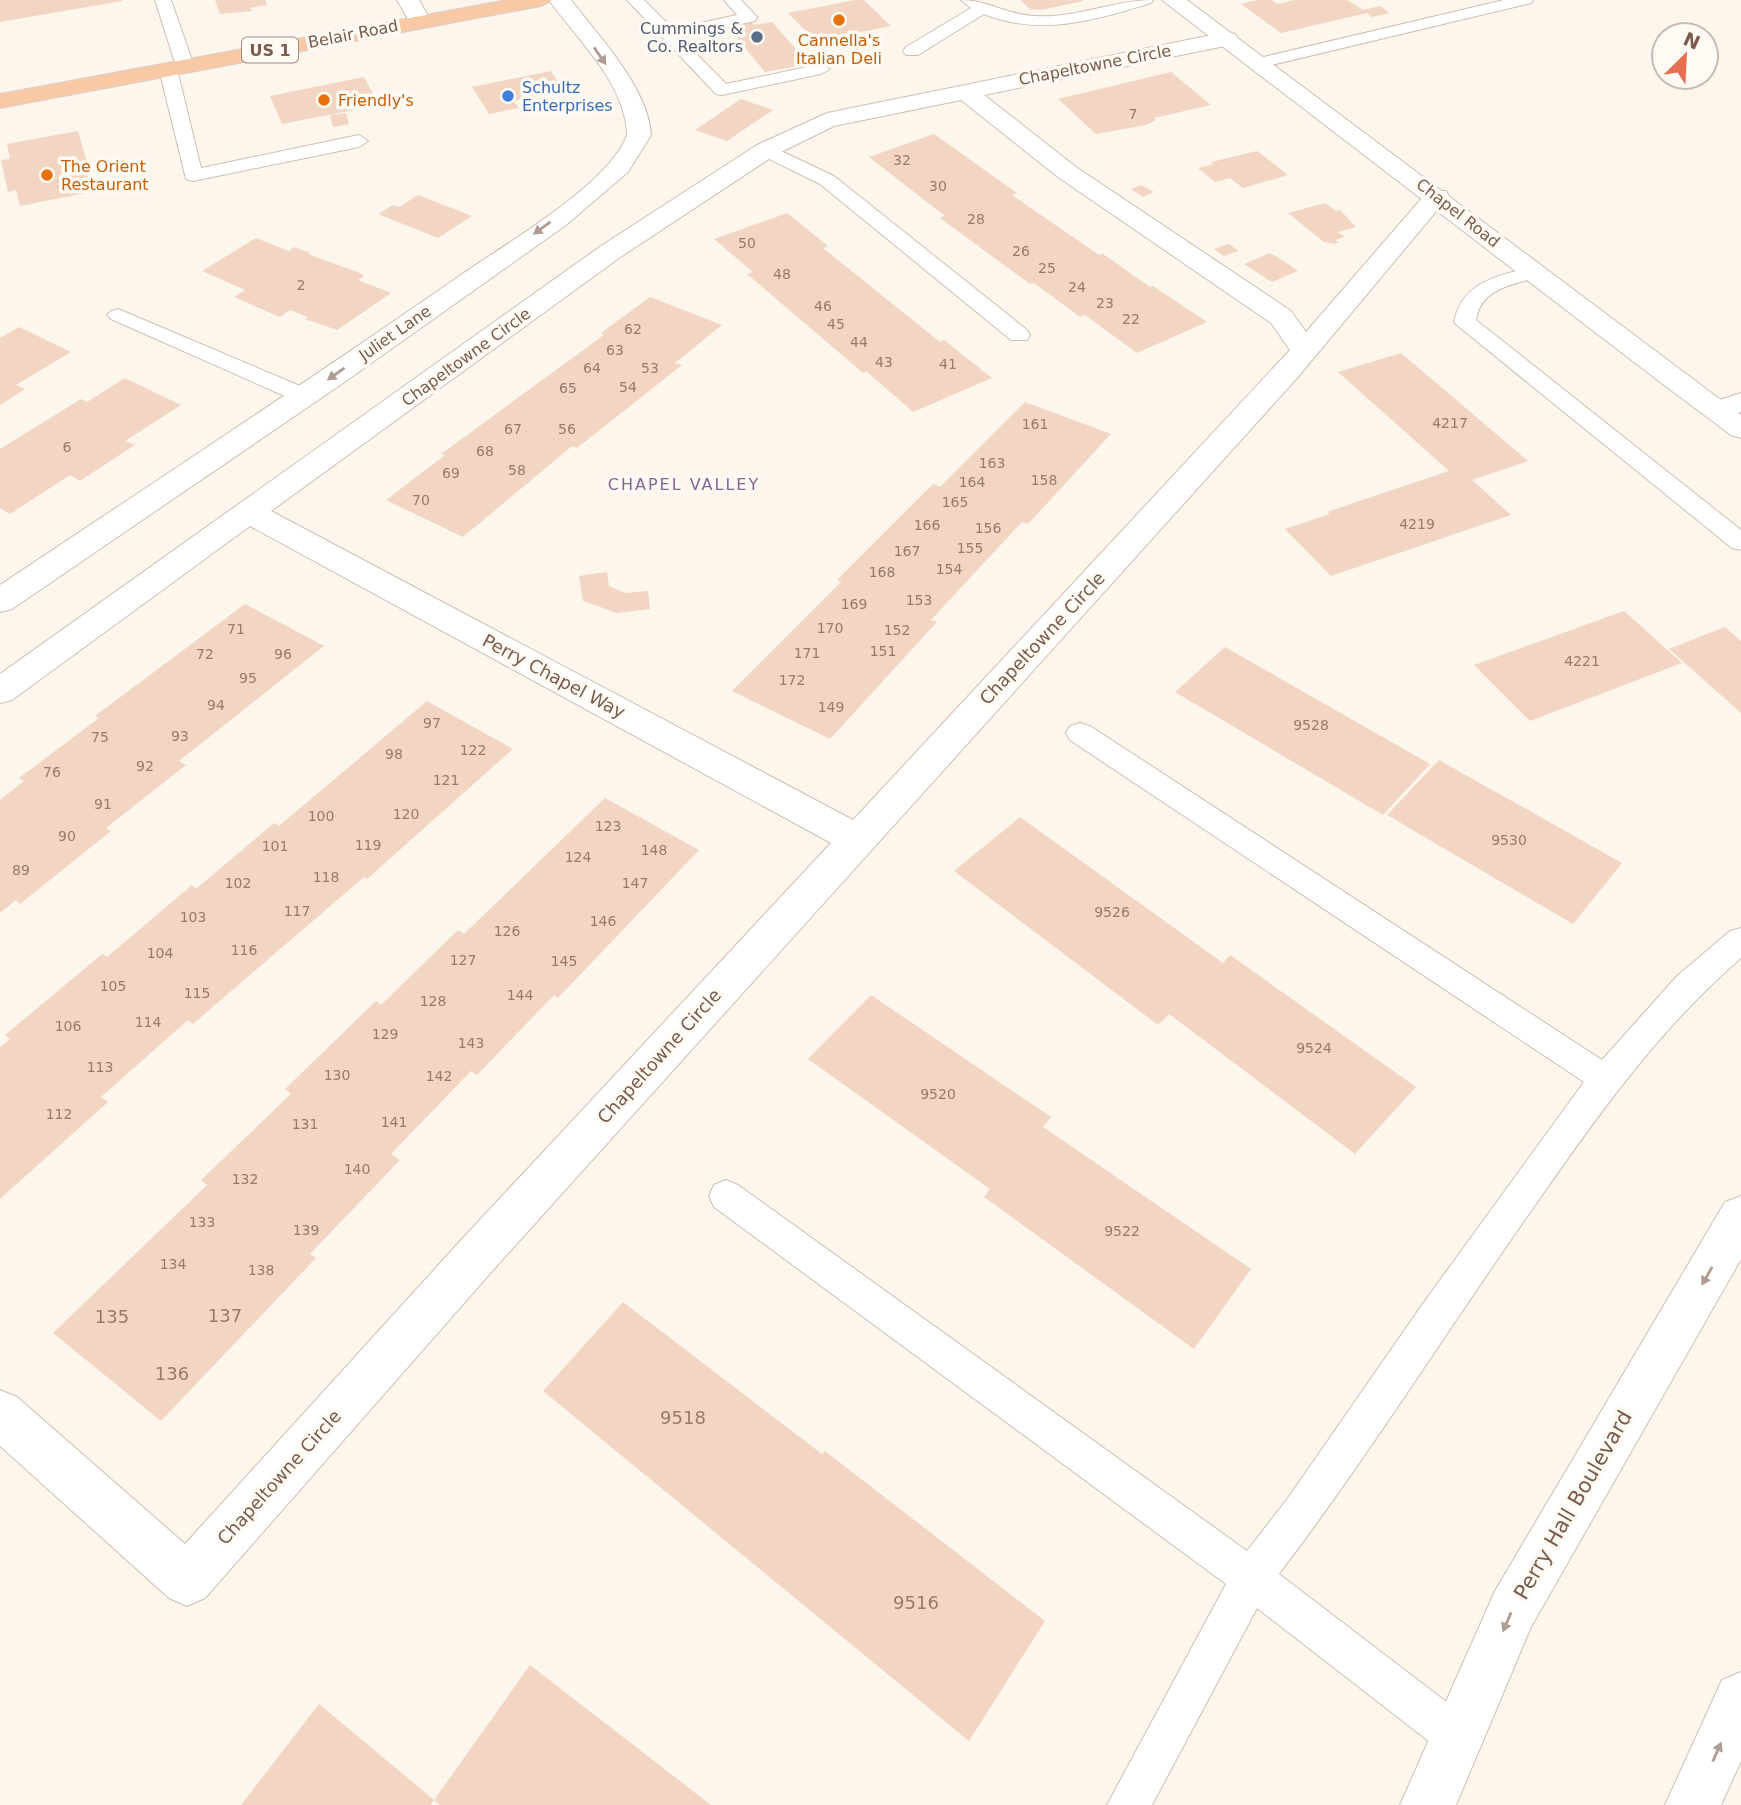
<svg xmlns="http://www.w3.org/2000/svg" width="1741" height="1805" viewBox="0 0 1741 1805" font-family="'DejaVu Sans',sans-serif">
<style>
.building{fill:#f3d5c3}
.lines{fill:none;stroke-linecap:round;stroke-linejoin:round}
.service-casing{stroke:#d1beb0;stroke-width:2}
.minor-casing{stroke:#d1beb0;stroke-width:2}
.tertiary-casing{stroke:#d1beb0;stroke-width:2}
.trunk-casing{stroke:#dad1cd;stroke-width:2}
.service{fill:#fff;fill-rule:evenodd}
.minor{fill:#fff;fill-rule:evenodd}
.tertiary{fill:#fff;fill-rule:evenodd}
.trunk{fill:#f9c8a4;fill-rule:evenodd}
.oneway{fill:#af9d94}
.food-dot{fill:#e8710a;stroke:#fffaf3;stroke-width:2.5}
.service-dot{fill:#5c6f8a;stroke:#fffaf3;stroke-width:2.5}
.shop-dot{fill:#3f7fe0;stroke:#fffaf3;stroke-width:2.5}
.labels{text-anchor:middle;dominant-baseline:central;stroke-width:7;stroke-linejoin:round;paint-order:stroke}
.number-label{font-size:14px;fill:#987a6a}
.far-service-label{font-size:16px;fill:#4e5e75;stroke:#fffaf3;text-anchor:end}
.far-street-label{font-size:16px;fill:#7a5c4d;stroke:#fffaf3}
.far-food-label{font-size:16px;fill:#c56008;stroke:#fffaf3;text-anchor:start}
.shield{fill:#fffaf3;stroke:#a28b7f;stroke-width:2}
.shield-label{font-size:16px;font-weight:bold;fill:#7a5c4d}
.far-shop-label{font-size:16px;fill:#366cbe;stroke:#fffaf3;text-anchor:start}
.far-neighbourhood-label{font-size:16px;letter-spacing:2px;fill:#846695;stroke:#fffaf3}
.street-label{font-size:18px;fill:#7a5c4d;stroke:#fffaf3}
.near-number-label{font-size:18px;fill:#987a6a}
.near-street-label{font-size:21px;fill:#7a5c4d;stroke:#fffaf3}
</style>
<rect width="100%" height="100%" fill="#fdf6ec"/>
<g class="building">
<path d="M0,0H122V1L0,22Z"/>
<path d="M215,0H265L267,5L250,8L252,11L220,14Z"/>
<path d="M855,0H864L891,26L816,41L788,13Z"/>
<path d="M1020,0H1083V1L1041,10L1030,9Z"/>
<path d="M1257,0H1271L1278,4L1295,0H1347L1363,10L1380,6L1390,13L1372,17L1367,13L1281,33L1241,4Z"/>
<path d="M750,21L754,25L772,22L809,64L765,72L730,30L737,29L733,24Z"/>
<path d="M551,71L564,91L514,101L519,108L489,114L472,87Z"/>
<path d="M1171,72L1211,105L1154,118L1156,120L1146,125L1096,134L1058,99Z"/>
<path d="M364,77L379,105L282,124L270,96Z"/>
<path d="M741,99L773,110L727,141L695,130Z"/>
<path d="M346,113L349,124L333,127L330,115Z"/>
<path d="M78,131L95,191L20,206L16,190L8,192L1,160L10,159L7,144Z"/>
<path d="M934,134L1017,193L1012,195L1099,255L1103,254L1150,287L1153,286L1207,322L1137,353L1085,315L1080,317L1034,283L1030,284L940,218L945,216L869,157Z"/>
<path d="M1257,151L1288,175L1243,188L1230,178L1215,182L1198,168L1214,164L1211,162Z"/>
<path d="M1141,185L1154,192L1143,197L1131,189Z"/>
<path d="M418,195L472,216L438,238L378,214L393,205L399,207Z"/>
<path d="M1325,203L1336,211L1340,210L1356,227L1338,232L1345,237L1335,240L1339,242L1334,244L1324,242L1288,213Z"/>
<path d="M787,213L828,246L823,248L940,342L944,340L992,378L913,412L866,371L863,373L747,274L753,272L714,239Z"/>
<path d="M256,238L289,251L294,247L310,253L308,254L360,273L364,276L358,280L391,293L337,330L305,319L307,317L290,310L280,317L234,297L245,290L202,271Z"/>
<path d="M1229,244L1239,251L1224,256L1214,249Z"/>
<path d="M1270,253L1282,260L1298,271L1272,282L1244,264Z"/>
<path d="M650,297L722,325L675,363L682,365L577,448L572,446L463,537L386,500L445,455L441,454L604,335L601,333Z"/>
<path d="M19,327L71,352L16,385L25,389L0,405V338Z"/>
<path d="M1401,353L1528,461L1472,480L1511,515L1331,576L1285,529L1330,514L1327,512L1449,471L1338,372Z"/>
<path d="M125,378L181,405L125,441L135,445L80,481L70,475L10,514L0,508V449L81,399L87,402Z"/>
<path d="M1025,402L1111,434L1028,524L1022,522L931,620L937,622L830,739L732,691L841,582L837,580L933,484L940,487Z"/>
<path d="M607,572L609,586L625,593L648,591L650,609L617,613L583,601L579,576Z"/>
<path d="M245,604L324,646L179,761L186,765L106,828L111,831L20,904L16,900L0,913V800L24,781L19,778L99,718L95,716Z"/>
<path d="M1624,611L1682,663L1530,721L1474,665Z"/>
<path d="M1725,627L1741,641V713L1669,649Z"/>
<path d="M1225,647L1430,764L1383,815L1175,692Z"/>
<path d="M427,701L513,749L367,879L364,877L193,1024L188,1020L101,1097L108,1102L0,1199V1047L10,1039L5,1035L102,954L107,957L192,885L196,889L274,823L279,826Z"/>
<path d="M1439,760L1622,863L1573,924L1387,815Z"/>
<path d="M605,798L699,850L558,998L554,995L477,1075L471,1071L391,1154L400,1160L310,1254L316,1258L161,1421L53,1333L207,1185L201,1180L291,1094L285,1089L376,1001L381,1005L458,930L464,934Z"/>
<path d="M1020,817L1223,963L1230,955L1416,1087L1355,1154L1169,1014L1158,1025L954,871Z"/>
<path d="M871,995L1051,1117L1043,1127L1251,1269L1194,1349L984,1197L990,1189L808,1059Z"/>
<path d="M623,1302L822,1454L825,1451L1045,1621L969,1741L543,1391Z"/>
<path d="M530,1665L711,1805H440L434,1800Z"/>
<path d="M319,1704L434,1800L431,1805H241Z"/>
</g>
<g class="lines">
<g class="service-casing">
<g id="service">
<path d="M155,0H171L194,66L191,70L185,71L176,66Z"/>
<path d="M627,0H644L673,29L737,15L724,0H741L757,17L755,21L681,38L726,84L821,64L830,69L821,74L722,95L716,94Z"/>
<path d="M961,0C988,0 1007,15 1035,16C1075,19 1113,0 1153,0L1151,3C1095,20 1041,37 984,14L918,55H906L903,51L906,47L971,8Z"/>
<path d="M1504,0H1533L1531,3L1259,68L1250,63L1259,58Z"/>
<path d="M168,64L177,69L201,168L359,135L368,141L359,147L193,181L186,179L159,69Z"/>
<path d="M766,144L834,176L1027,330L1030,335L1027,340H1011L820,184L759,154L757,150L759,146Z"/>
<path d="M1532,267L1539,269L1542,273L1539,277C1512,285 1481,288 1476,320L1741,530V550L1732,548L1458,326L1454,322C1462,282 1497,276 1532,267Z"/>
<path d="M118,309L312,391L315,396L304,403L296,401L111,319L107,315L111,311Z"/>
<path d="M1080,723L1090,726L1602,1060L1677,976L1730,931L1741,928V958C1660,1028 1599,1113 1538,1201C1451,1324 1370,1454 1279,1574L1474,1723L1480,1738L1474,1753L1459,1759L1444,1753L1257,1608L1152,1805H1107L1226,1584L714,1207L709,1196L714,1185L726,1180L738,1185L1247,1551L1288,1498L1422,1305L1584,1082L1070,740L1066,733L1070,726Z"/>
</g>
</g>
<g class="minor-casing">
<g id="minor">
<path d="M397,0H419L431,21L428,26H412Z"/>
<path d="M549,0H571C598,35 649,89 651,135L628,172L566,225L346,381L12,609L0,612V585C153,483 307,382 458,277C502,246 610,184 627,135C626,84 577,39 549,0Z"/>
<path d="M1227,32L1235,34L1238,39L1235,44L984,95L1076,167L1291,311L1306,332L1428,191H1446L1449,196L1297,378L494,1269L205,1598L187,1606L169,1598L0,1446V1390L17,1397L185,1544L462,1239L831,843L250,526L12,700L0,703V674L601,246L757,145L827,113ZM961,100L1058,177L1271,323L1290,350L853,820L271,511L619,258L775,155L834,126Z"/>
<path d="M1741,393V412L1717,419L1707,416L1702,410L1707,404Z"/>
<path d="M1741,1196V1259L1531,1627L1456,1805H1400L1495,1591L1725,1202Z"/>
<path d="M1741,1672V1761L1721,1805H1665L1722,1680Z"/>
</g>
</g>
<g class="tertiary-casing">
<path id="tertiary" d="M1162,0H1187L1741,415V438L1731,435L1660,382Z"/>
</g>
<g class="trunk-casing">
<path id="trunk" d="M507,0H552L541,6L0,108V94Z"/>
</g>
<use href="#service" class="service"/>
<use href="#minor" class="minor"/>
<use href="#tertiary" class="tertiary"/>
<use href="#trunk" class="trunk"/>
</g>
<defs><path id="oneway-solid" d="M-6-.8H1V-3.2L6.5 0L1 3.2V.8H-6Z" transform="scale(1.75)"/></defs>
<g class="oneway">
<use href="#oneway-solid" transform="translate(600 56) rotate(55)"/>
<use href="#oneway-solid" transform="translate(542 228) rotate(144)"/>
<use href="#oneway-solid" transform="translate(336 374) rotate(145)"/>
<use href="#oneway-solid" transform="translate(1707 1276) rotate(120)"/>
<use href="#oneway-solid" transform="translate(1507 1622) rotate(113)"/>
<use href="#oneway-solid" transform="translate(1717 1752) rotate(-66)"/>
</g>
<g class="food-dot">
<circle cx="839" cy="20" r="7"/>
<circle cx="324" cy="100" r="7"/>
<circle cx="47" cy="175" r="7"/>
</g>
<circle class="service-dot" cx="757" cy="37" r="7"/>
<circle class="shop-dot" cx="508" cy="96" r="7"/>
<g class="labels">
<g class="number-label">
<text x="1133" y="114">7</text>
<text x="902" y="160">32</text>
<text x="938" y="186">30</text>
<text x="976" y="219">28</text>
<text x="747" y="243">50</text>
<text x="1021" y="251">26</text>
<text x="1047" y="268">25</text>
<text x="782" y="274">48</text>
<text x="301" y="285">2</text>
<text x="1077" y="287">24</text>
<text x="1105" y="303">23</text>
<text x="823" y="306">46</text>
<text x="1131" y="319">22</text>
<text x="836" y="324">45</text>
<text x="633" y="329">62</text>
<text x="859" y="342">44</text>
<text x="615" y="350">63</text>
<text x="884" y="362">43</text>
<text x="948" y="364">41</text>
<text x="592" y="368">64</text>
<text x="650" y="368">53</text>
<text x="628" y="387">54</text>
<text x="568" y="388">65</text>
<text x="1450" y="423">4217</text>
<text x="1035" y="424">161</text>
<text x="513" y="429">67</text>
<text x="567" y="429">56</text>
<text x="67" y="447">6</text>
<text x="485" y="451">68</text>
<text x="992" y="463">163</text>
<text x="517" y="470">58</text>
<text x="451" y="473">69</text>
<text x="1044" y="480">158</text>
<text x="972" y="482">164</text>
<text x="421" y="500">70</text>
<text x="955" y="502">165</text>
<text x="1417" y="524">4219</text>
<text x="927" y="525">166</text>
<text x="988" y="528">156</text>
<text x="970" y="548">155</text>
<text x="907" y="551">167</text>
<text x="949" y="569">154</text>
<text x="882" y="572">168</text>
<text x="919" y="600">153</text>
<text x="854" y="604">169</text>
<text x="830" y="628">170</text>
<text x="236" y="629">71</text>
<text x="897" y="630">152</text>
<text x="883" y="651">151</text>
<text x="807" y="653">171</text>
<text x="205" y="654">72</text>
<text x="283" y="654">96</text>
<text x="1582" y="661">4221</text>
<text x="248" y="678">95</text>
<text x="792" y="680">172</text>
<text x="216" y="705">94</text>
<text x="831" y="707">149</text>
<text x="432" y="723">97</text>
<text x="1311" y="725">9528</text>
<text x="180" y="736">93</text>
<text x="100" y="737">75</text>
<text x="473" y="750">122</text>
<text x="394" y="754">98</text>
<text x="145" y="766">92</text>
<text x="52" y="772">76</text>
<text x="446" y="780">121</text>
<text x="103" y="804">91</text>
<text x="406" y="814">120</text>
<text x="321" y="816">100</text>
<text x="608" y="826">123</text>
<text x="67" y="836">90</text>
<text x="1509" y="840">9530</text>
<text x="368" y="845">119</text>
<text x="275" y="846">101</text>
<text x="654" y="850">148</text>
<text x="578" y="857">124</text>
<text x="21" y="870">89</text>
<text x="326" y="877">118</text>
<text x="238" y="883">102</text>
<text x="635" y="883">147</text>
<text x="297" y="911">117</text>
<text x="1112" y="912">9526</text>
<text x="193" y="917">103</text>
<text x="603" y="921">146</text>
<text x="507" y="931">126</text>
<text x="244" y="950">116</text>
<text x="160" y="953">104</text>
<text x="463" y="960">127</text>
<text x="564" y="961">145</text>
<text x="113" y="986">105</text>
<text x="197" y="993">115</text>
<text x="520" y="995">144</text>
<text x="433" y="1001">128</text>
<text x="148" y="1022">114</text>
<text x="68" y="1026">106</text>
<text x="385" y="1034">129</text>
<text x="471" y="1043">143</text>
<text x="1314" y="1048">9524</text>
<text x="100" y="1067">113</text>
<text x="337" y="1075">130</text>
<text x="439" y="1076">142</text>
<text x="938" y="1094">9520</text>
<text x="59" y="1114">112</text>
<text x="394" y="1122">141</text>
<text x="305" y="1124">131</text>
<text x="357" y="1169">140</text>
<text x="245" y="1179">132</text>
<text x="202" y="1222">133</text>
<text x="306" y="1230">139</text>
<text x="1122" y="1231">9522</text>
<text x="173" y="1264">134</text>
<text x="261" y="1270">138</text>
</g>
<g class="far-service-label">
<text x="743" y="28">Cummings &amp;<tspan x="743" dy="18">Co. Realtors</tspan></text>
</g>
<g class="far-street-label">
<text transform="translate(353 34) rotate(-11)">Belair Road</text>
<text transform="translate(1095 65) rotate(-11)">Chapeltowne Circle</text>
<text transform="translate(1458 213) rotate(38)">Chapel Road</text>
<text transform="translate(395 333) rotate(-35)">Juliet Lane</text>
<text transform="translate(466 357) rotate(-36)">Chapeltowne Circle</text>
</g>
<g class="far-food-label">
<text x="839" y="40" text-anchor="middle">Cannella's<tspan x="839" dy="18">Italian Deli</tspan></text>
<text x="338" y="100">Friendly's</text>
<text x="61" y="166">The Orient<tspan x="61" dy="18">Restaurant</tspan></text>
</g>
<rect class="shield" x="242" y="37.5" width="56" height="25" rx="5"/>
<g class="shield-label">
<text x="270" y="50">US 1</text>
</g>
<g class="far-shop-label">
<text x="522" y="87">Schultz<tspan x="522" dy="18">Enterprises</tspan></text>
</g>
<g class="far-neighbourhood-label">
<text x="684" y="484">CHAPEL VALLEY</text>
</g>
<g class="street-label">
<text transform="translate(1042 638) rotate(-47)">Chapeltowne Circle</text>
<text transform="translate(554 676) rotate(28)">Perry Chapel Way</text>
<text transform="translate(659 1056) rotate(-48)">Chapeltowne Circle</text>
<text transform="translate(279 1477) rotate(-48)">Chapeltowne Circle</text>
</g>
<g class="near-number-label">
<text x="225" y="1315">137</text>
<text x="112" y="1316">135</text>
<text x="172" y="1373">136</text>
<text x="683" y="1417">9518</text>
<text x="916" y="1602">9516</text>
</g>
<g class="near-street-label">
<text transform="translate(1573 1505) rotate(-60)">Perry Hall Boulevard</text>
</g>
</g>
<g transform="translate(1685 56) rotate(24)"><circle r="33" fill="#fffaf3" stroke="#cabbb1" stroke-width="2"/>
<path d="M0-5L12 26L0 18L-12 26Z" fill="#e76f51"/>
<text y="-10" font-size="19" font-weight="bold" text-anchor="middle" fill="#7a5c4d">N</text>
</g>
</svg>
